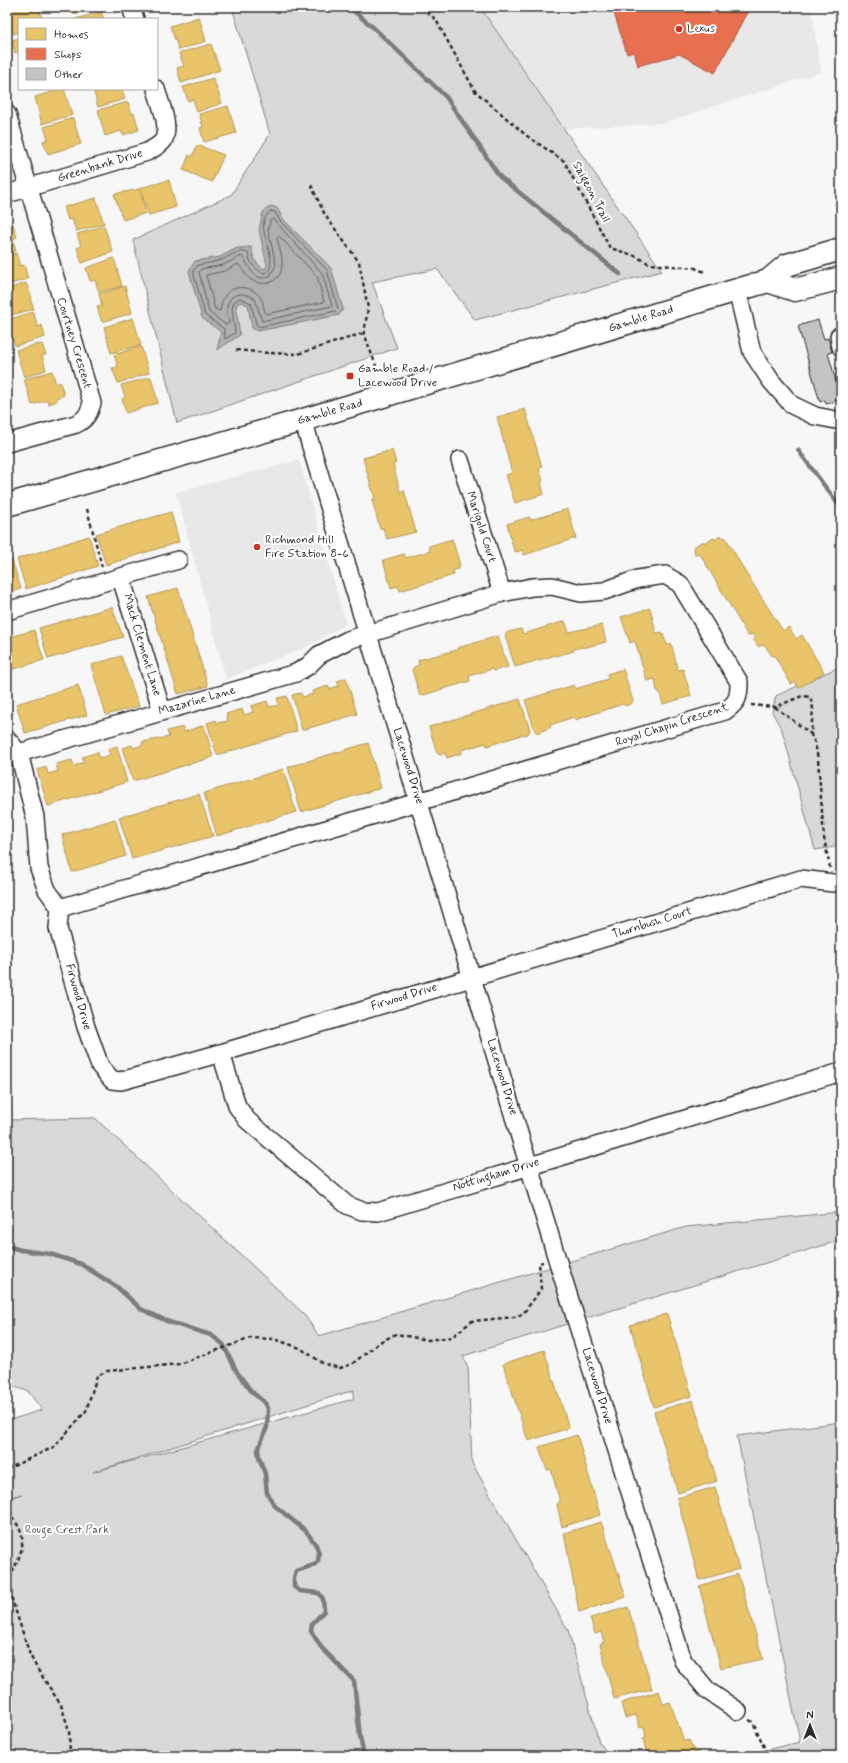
<svg xmlns="http://www.w3.org/2000/svg" width="848" height="1763" viewBox="0 0 848 1763" font-family="Mynerve,sans-serif">
<style>
.built{fill:#e8e8e8}
.green{fill:#d9d9d9;stroke:#828282;fill-rule:evenodd}
.water{fill:#b0b0b0;stroke:#7b7b7b}
.homes{fill:#e9c46a;stroke:#b09657}
.shops{fill:#e76f51;stroke:#af5b46}
.lines{fill:none;stroke-linecap:round;stroke-linejoin:round}
.shore{stroke:#606060;stroke-width:1}
.stream{stroke:#7b7b7b;stroke-width:4.5}
.building{fill:#c4c4c4;stroke:#2b2b2b}
.minor-casing{stroke:#2b2b2b;stroke-width:20}
.major-casing{stroke:#2b2b2b;stroke-width:25}
.path{stroke:#2b2b2b;stroke-width:2.5;stroke-dasharray:4 3;stroke-linecap:butt}
.minor{stroke:#fff;stroke-width:17}
.major{stroke:#fff;stroke-width:22}
.poi-dot{fill:#c8321e;stroke:#fff;stroke-width:1.5}
.labels{text-anchor:middle;dominant-baseline:central;stroke-width:4;stroke-linejoin:round;paint-order:stroke}
.poi-label{font-size:12px;fill:#2b2b2b;stroke:#fff;text-anchor:start}
.street-label{font-size:12px;fill:#2b2b2b;stroke:#fff}
.park-label{font-size:12px;fill:#565656;stroke:#fff}
</style>
<rect width="100%" height="100%" fill="#f7f7f7"/>
<filter id="ink" filterUnits="userSpaceOnUse"><feTurbulence type="fractalNoise" baseFrequency=".025" numOctaves="2"/><feDisplacementMap in="SourceGraphic" scale="8" xChannelSelector="R" yChannelSelector="G"/><feConvolveMatrix kernelMatrix="1 2 1 2 8 2 1 2 1" color-interpolation-filters="sRGB"/></filter>
<g filter="url(#ink)">
<g class="built">
<path d="M480,7H811L821,72L663,123L565,129Z"/>
<path d="M299,460L346,624L304,648L226,679L176,492Z"/>
</g>
<g class="green">
<path d="M232,7H480L662,271L475,320L437,269L372,282L397,348L177,423L133,240L231,195L270,134Z"/>
<path d="M841,666V846L815,850L782,730L772,712L776,696Z"/>
<path d="M95,1118L303,1313L319,1336L686,1227L841,1212V1240L463,1356L468,1367L472,1463L568,1630L599,1742L610,1756H7V1499L22,1494L7,1498V1421L42,1410L28,1391L7,1385V1120ZM354,1390L353,1399L93,1472Z"/>
<path d="M841,1422V1722L836,1756H739L800,1742L737,1436Z"/>
</g>
<path class="water" d="M271,206L277,208L283,219L331,268L343,309L339,315L258,331L252,328L248,305L241,302L237,304L236,309L240,335L217,350L221,332L202,318L189,271L195,261L220,257L237,248L251,247C253,257 255,265 265,269L267,265L259,230L263,212Z"/>
<g class="homes">
<path d="M9,7H39L42,19H19V32L14,34L7,19L12,18Z"/>
<path d="M70,7H100L72,14Z"/>
<path d="M101,12L104,19H75Z"/>
<path d="M199,17L206,41L179,50L170,26Z"/>
<path d="M19,38V51L15,53L12,40Z"/>
<path d="M211,44L220,70L181,83L177,68L184,66L179,53Z"/>
<path d="M213,78L222,103L197,112L193,99L188,101L183,87Z"/>
<path d="M61,89H64L72,115L42,124L35,97Z"/>
<path d="M93,89H122L125,99L98,107Z"/>
<path d="M128,102L132,114L134,113L139,130L123,135L121,131L105,136L98,110Z"/>
<path d="M228,106L236,133L204,142L200,128L203,127L199,114Z"/>
<path d="M73,118L81,144L48,154L43,141L48,139L44,127Z"/>
<path d="M197,145L224,155L212,182L183,170L189,155L192,157Z"/>
<path d="M169,180L176,207L149,215L140,188Z"/>
<path d="M140,189L146,213L123,220L114,194Z"/>
<path d="M96,198L104,224L76,231L72,219L68,220L64,207Z"/>
<path d="M13,224L17,237L13,239L16,251L7,254V226Z"/>
<path d="M104,226L113,252L82,263L77,248L81,246L77,234Z"/>
<path d="M16,253L20,266L24,265L28,279L7,285V256Z"/>
<path d="M114,258L122,286L99,292L95,280L90,281L86,268Z"/>
<path d="M26,283L32,298L30,299L34,309L7,316V289Z"/>
<path d="M125,286L132,313L102,322L97,307L102,306L99,294Z"/>
<path d="M33,312L38,327L42,325L45,337L15,346L7,320Z"/>
<path d="M133,318L141,345L111,353L104,327Z"/>
<path d="M39,344V345L42,344L46,355H42L46,370L24,377L16,350Z"/>
<path d="M141,346L149,373L118,383L112,368L118,367L114,355Z"/>
<path d="M52,371L56,384L60,382L64,395L56,398L57,401L49,404L48,400L32,405L24,379Z"/>
<path d="M151,377L158,403L126,413L122,399L125,397L121,385Z"/>
<path d="M525,409L542,467L539,469L543,481L541,482L544,494L515,503L506,475L512,473L497,417Z"/>
<path d="M392,450L396,463L393,464L400,492L404,490L416,532L387,539L383,528L380,529L372,500L375,499L363,458Z"/>
<path d="M568,509L576,538L524,555L522,550L517,552L514,551L507,524L529,517L530,520Z"/>
<path d="M171,512L179,542L106,565L96,534Z"/>
<path d="M89,536L98,566L26,589L17,559Z"/>
<path d="M720,536L726,538L744,570L783,631L789,627L796,639L802,635L824,672L799,688L795,682L791,684L774,655L772,656L764,644L759,647L753,639L755,638L753,634L748,636L700,554H695L694,549L695,546L702,542H706L714,538L715,540Z"/>
<path d="M452,539L460,565L458,569L453,570L454,575L400,591L398,586L391,588L383,560L404,554L406,558L430,551L429,546Z"/>
<path d="M12,560L21,589L7,593V561Z"/>
<path d="M178,588L208,686L178,694L148,597Z"/>
<path d="M112,607L123,637L48,659L39,628Z"/>
<path d="M650,608L656,633L662,632L667,645L671,643L678,670L683,669L691,696L663,704L659,691H657L655,679L647,681L635,641L630,643L621,617Z"/>
<path d="M565,621L569,632L602,625L606,642L583,648V647L573,649L574,651L556,656V655L515,667L505,635L508,632L521,629L523,634Z"/>
<path d="M34,630L44,660L7,671V638Z"/>
<path d="M498,636L508,667L493,671L492,669L469,676L470,681L420,696L412,670L414,667L419,665L418,660L457,650V648Z"/>
<path d="M121,656L139,706L106,715L91,665Z"/>
<path d="M623,669L633,701L631,704L625,706L623,704L575,720L574,717L550,725L551,727L538,733L535,731L525,700L574,685L575,689L608,679L607,674Z"/>
<path d="M346,678L357,714L302,730L292,695L301,693L303,697L313,694L312,691L328,686L329,689L339,686L337,681Z"/>
<path d="M78,685L87,715L25,733L16,704Z"/>
<path d="M287,696L297,731L217,755L207,723L216,720L217,723L228,721L226,714L242,709L244,715L253,712L251,706L267,701L269,707L279,705L277,698Z"/>
<path d="M520,699L530,730L528,734L521,735L487,746L486,743L461,750L462,753L447,758L445,753L440,755L437,753L429,727Z"/>
<path d="M204,725L213,757L133,781L122,748L132,745L133,748L143,745L142,742L169,737L167,731L183,727L184,732Z"/>
<path d="M368,743L381,788L301,812L288,767Z"/>
<path d="M117,746L127,782L48,806L37,770L46,767L48,774L58,771L56,764L72,760L74,766L84,762L82,757L98,752L99,758L110,755L108,749Z"/>
<path d="M283,769L296,812L217,836L204,793Z"/>
<path d="M199,794L213,836L132,859L119,817Z"/>
<path d="M115,819L126,856L72,872L62,835Z"/>
<path d="M667,1314L692,1396L654,1407L630,1325Z"/>
<path d="M544,1350L569,1428L528,1441L503,1364Z"/>
<path d="M693,1400L717,1481L678,1493L654,1412Z"/>
<path d="M577,1435L600,1515L562,1527L557,1504L560,1502L551,1469L547,1470L539,1447Z"/>
<path d="M715,1487L739,1569L699,1580L677,1498Z"/>
<path d="M601,1522L626,1597L579,1612L564,1533Z"/>
<path d="M738,1574L763,1659L721,1668L699,1586Z"/>
<path d="M628,1607L652,1689L614,1699L600,1644L604,1642L601,1632L595,1634L590,1618Z"/>
<path d="M659,1691L663,1704L670,1702L684,1741L689,1740L695,1753L699,1751L701,1756H655L654,1752L647,1754L643,1739L646,1738L644,1726L640,1728L636,1715L625,1718L621,1703Z"/>
</g>
<path class="shops" d="M612,7H750L715,73L679,54L638,66L634,52L627,54Z"/>
<g class="lines">
<g class="shore">
<path d="M271,211L275,212L280,221L327,270L338,309L336,311L259,327L256,324L251,303L240,298L234,302L232,309L235,333L225,339L224,329L205,315L193,271L198,265C205,263 214,263 221,260C230,257 238,248 248,253C250,263 254,269 264,273L268,272C280,255 250,226 271,211Z"/>
<path d="M273,219L322,273L332,306L262,321L255,299C245,291 229,292 227,307C227,312 228,318 229,323L226,325L209,312L199,272L201,269L223,265L242,256C249,265 254,284 270,276L276,265L268,230L270,221Z"/>
<path d="M279,236L317,276L324,302L266,314C263,309 264,302 260,297C252,285 232,284 225,296C222,300 221,306 220,311L215,309L206,275L225,271L238,264C242,268 245,275 250,279C262,288 281,283 282,266C283,257 279,247 277,238Z"/>
</g>
<g class="stream">
<path d="M349,7L375,29L446,97L500,177L620,274"/>
<path d="M798,450L841,508"/>
<path d="M7,1246L21,1250L50,1254L81,1264L117,1287L141,1309L169,1322L211,1335L223,1344L237,1372L252,1392L265,1403L268,1408L267,1427L258,1450L259,1457L265,1474L267,1493L275,1506L306,1531L316,1545L319,1554L318,1561L314,1565L296,1571L294,1578V1587L300,1591L319,1593L323,1599L324,1611L312,1624L311,1631L321,1647L354,1681L360,1737L364,1756"/>
</g>
</g>
<path class="building" d="M818,320L824,339L828,338L832,352L828,353L840,395L835,397L836,401L826,404L825,400L820,402L798,326Z"/>
<g class="lines">
<g class="minor-casing">
<g id="minor">
<path d="M131,7L135,19"/>
<path d="M7,114L92,403C89,413 86,420 76,424L7,443"/>
<path d="M7,194L147,152C152,149 159,146 163,141C171,126 160,104 156,89"/>
<path d="M737,290L752,352L771,381L792,405L815,416L841,421"/>
<path d="M839,336L841,347"/>
<path d="M303,420L557,1259L683,1661L708,1691L738,1711"/>
<path d="M460,460L502,593"/>
<path d="M121,578L162,711"/>
<path d="M7,611L178,560"/>
<path d="M7,739L19,753L35,817L39,868L47,890L60,908"/>
<path d="M19,753L296,673L308,666L319,655L348,640L502,593L532,587L552,586L581,593L604,591L638,579L665,575L680,584L739,682C739,697 738,702 725,711L60,908L58,928L86,1027L100,1066L112,1080L121,1081L221,1053L801,879L833,883"/>
<path d="M221,1053L237,1106L247,1120L347,1205L362,1211L378,1212L841,1072"/>
</g>
</g>
<g class="major-casing">
<g id="major">
<path d="M768,281L795,290L841,278"/>
<path d="M7,505L303,420L737,290L768,281L787,265L841,249"/>
</g>
</g>
<g class="path">
<path d="M422,7L436,20L475,91L527,136L564,161L610,248L633,255L650,264L695,268L705,272"/>
<path d="M311,185L325,215L359,262L368,308L364,333L376,366"/>
<path d="M236,350L268,353L298,354L364,333"/>
<path d="M87,509L102,567"/>
<path d="M751,705L775,707L802,696L810,697L813,708L811,735L815,743L818,759L824,838L830,868"/>
<path d="M775,707L811,734"/>
<path d="M7,1469L54,1447L86,1411L97,1376L107,1371L179,1364L251,1338L274,1339L300,1348L324,1364L340,1368L352,1364L380,1342L396,1334L428,1340L452,1337L472,1321L514,1317L523,1314L541,1289L539,1263L543,1262"/>
<path d="M7,1512C33,1537 21,1555 7,1582"/>
<path d="M7,1584L30,1655L38,1670L61,1705L69,1730L70,1756"/>
<path d="M749,1720L753,1722L768,1756"/>
</g>
<use href="#minor" class="minor"/>
<use href="#major" class="major"/>
</g>
</g>
<g class="poi-dot">
<circle cx="679" cy="29" r="4"/>
<rect x="346" y="372" width="8" height="8" rx="2"/>
<circle cx="257" cy="547" r="4"/>
</g>
<g class="labels">
<g class="poi-label">
<text x="687" y="29">Lexus</text>
<text x="358" y="369">Gamble Road /<tspan x="358" dy="14">Lacewood Drive</tspan></text>
<text x="265" y="540">Richmond Hill<tspan x="265" dy="14">Fire Station 8-6</tspan></text>
</g>
<g class="street-label">
<text transform="translate(100 166) rotate(-17)">Greenbank Drive</text>
<text transform="translate(591 192) rotate(62)">Saigeon Trail</text>
<text transform="translate(641 319) rotate(-17)">Gamble Road</text>
<text transform="translate(74 343) rotate(73)">Courtney Crescent</text>
<text transform="translate(330 412) rotate(-16)">Gamble Road</text>
<text transform="translate(481 527) rotate(72)">Marigold Court</text>
<text transform="translate(142 645) rotate(73)">Mack Clement Lane</text>
<text transform="translate(197 701) rotate(-16)">Mazarine Lane</text>
<text transform="translate(672 725) rotate(-18)">Royal Chapin Crescent</text>
<text transform="translate(408 766) rotate(73)">Lacewood Drive</text>
<text transform="translate(652 923) rotate(-17)">Thornbush Court</text>
<text transform="translate(78 997) rotate(74)">Firwood Drive</text>
<text transform="translate(404 997) rotate(-17)">Firwood Drive</text>
<text transform="translate(502 1077) rotate(73)">Lacewood Drive</text>
<text transform="translate(496 1175) rotate(-17)">Nottingham Drive</text>
<text transform="translate(597 1386) rotate(73)">Lacewood Drive</text>
</g>
<g class="park-label">
<text x="67" y="1530">Rouge Crest Park</text>
</g>
</g>
<rect width="848" height="1763" fill="none" stroke="#fff" stroke-width="24"/>
<rect x="12" y="12" width="824" height="1739" fill="none" stroke="#2b2b2b" stroke-width="1.5" filter="url(#ink)"/>
<rect x="18" y="18" width="140" height="72" fill="#ffffff" stroke="#aaaaaa"/>
<rect x="26" y="28" width="20" height="12" fill="#e9c46a" stroke="#aaaaaa"/>
<text x="54" y="38" font-size="12" fill="#2b2b2b">Homes</text>
<rect x="26" y="48" width="20" height="12" fill="#e76f51" stroke="#aaaaaa"/>
<text x="54" y="58" font-size="12" fill="#2b2b2b">Shops</text>
<rect x="26" y="68" width="20" height="12" fill="#c4c4c4" stroke="#aaaaaa"/>
<text x="54" y="78" font-size="12" fill="#2b2b2b">Other</text>
<g transform="translate(810 1725)" stroke="#ffffff" stroke-width="3" paint-order="stroke">
<path d="M0-3L7 15L0 10L-7 15Z" fill="#2b2b2b"/>
<text y="-6" font-size="11" font-weight="bold" text-anchor="middle" fill="#2b2b2b">N</text>
</g>
</svg>
